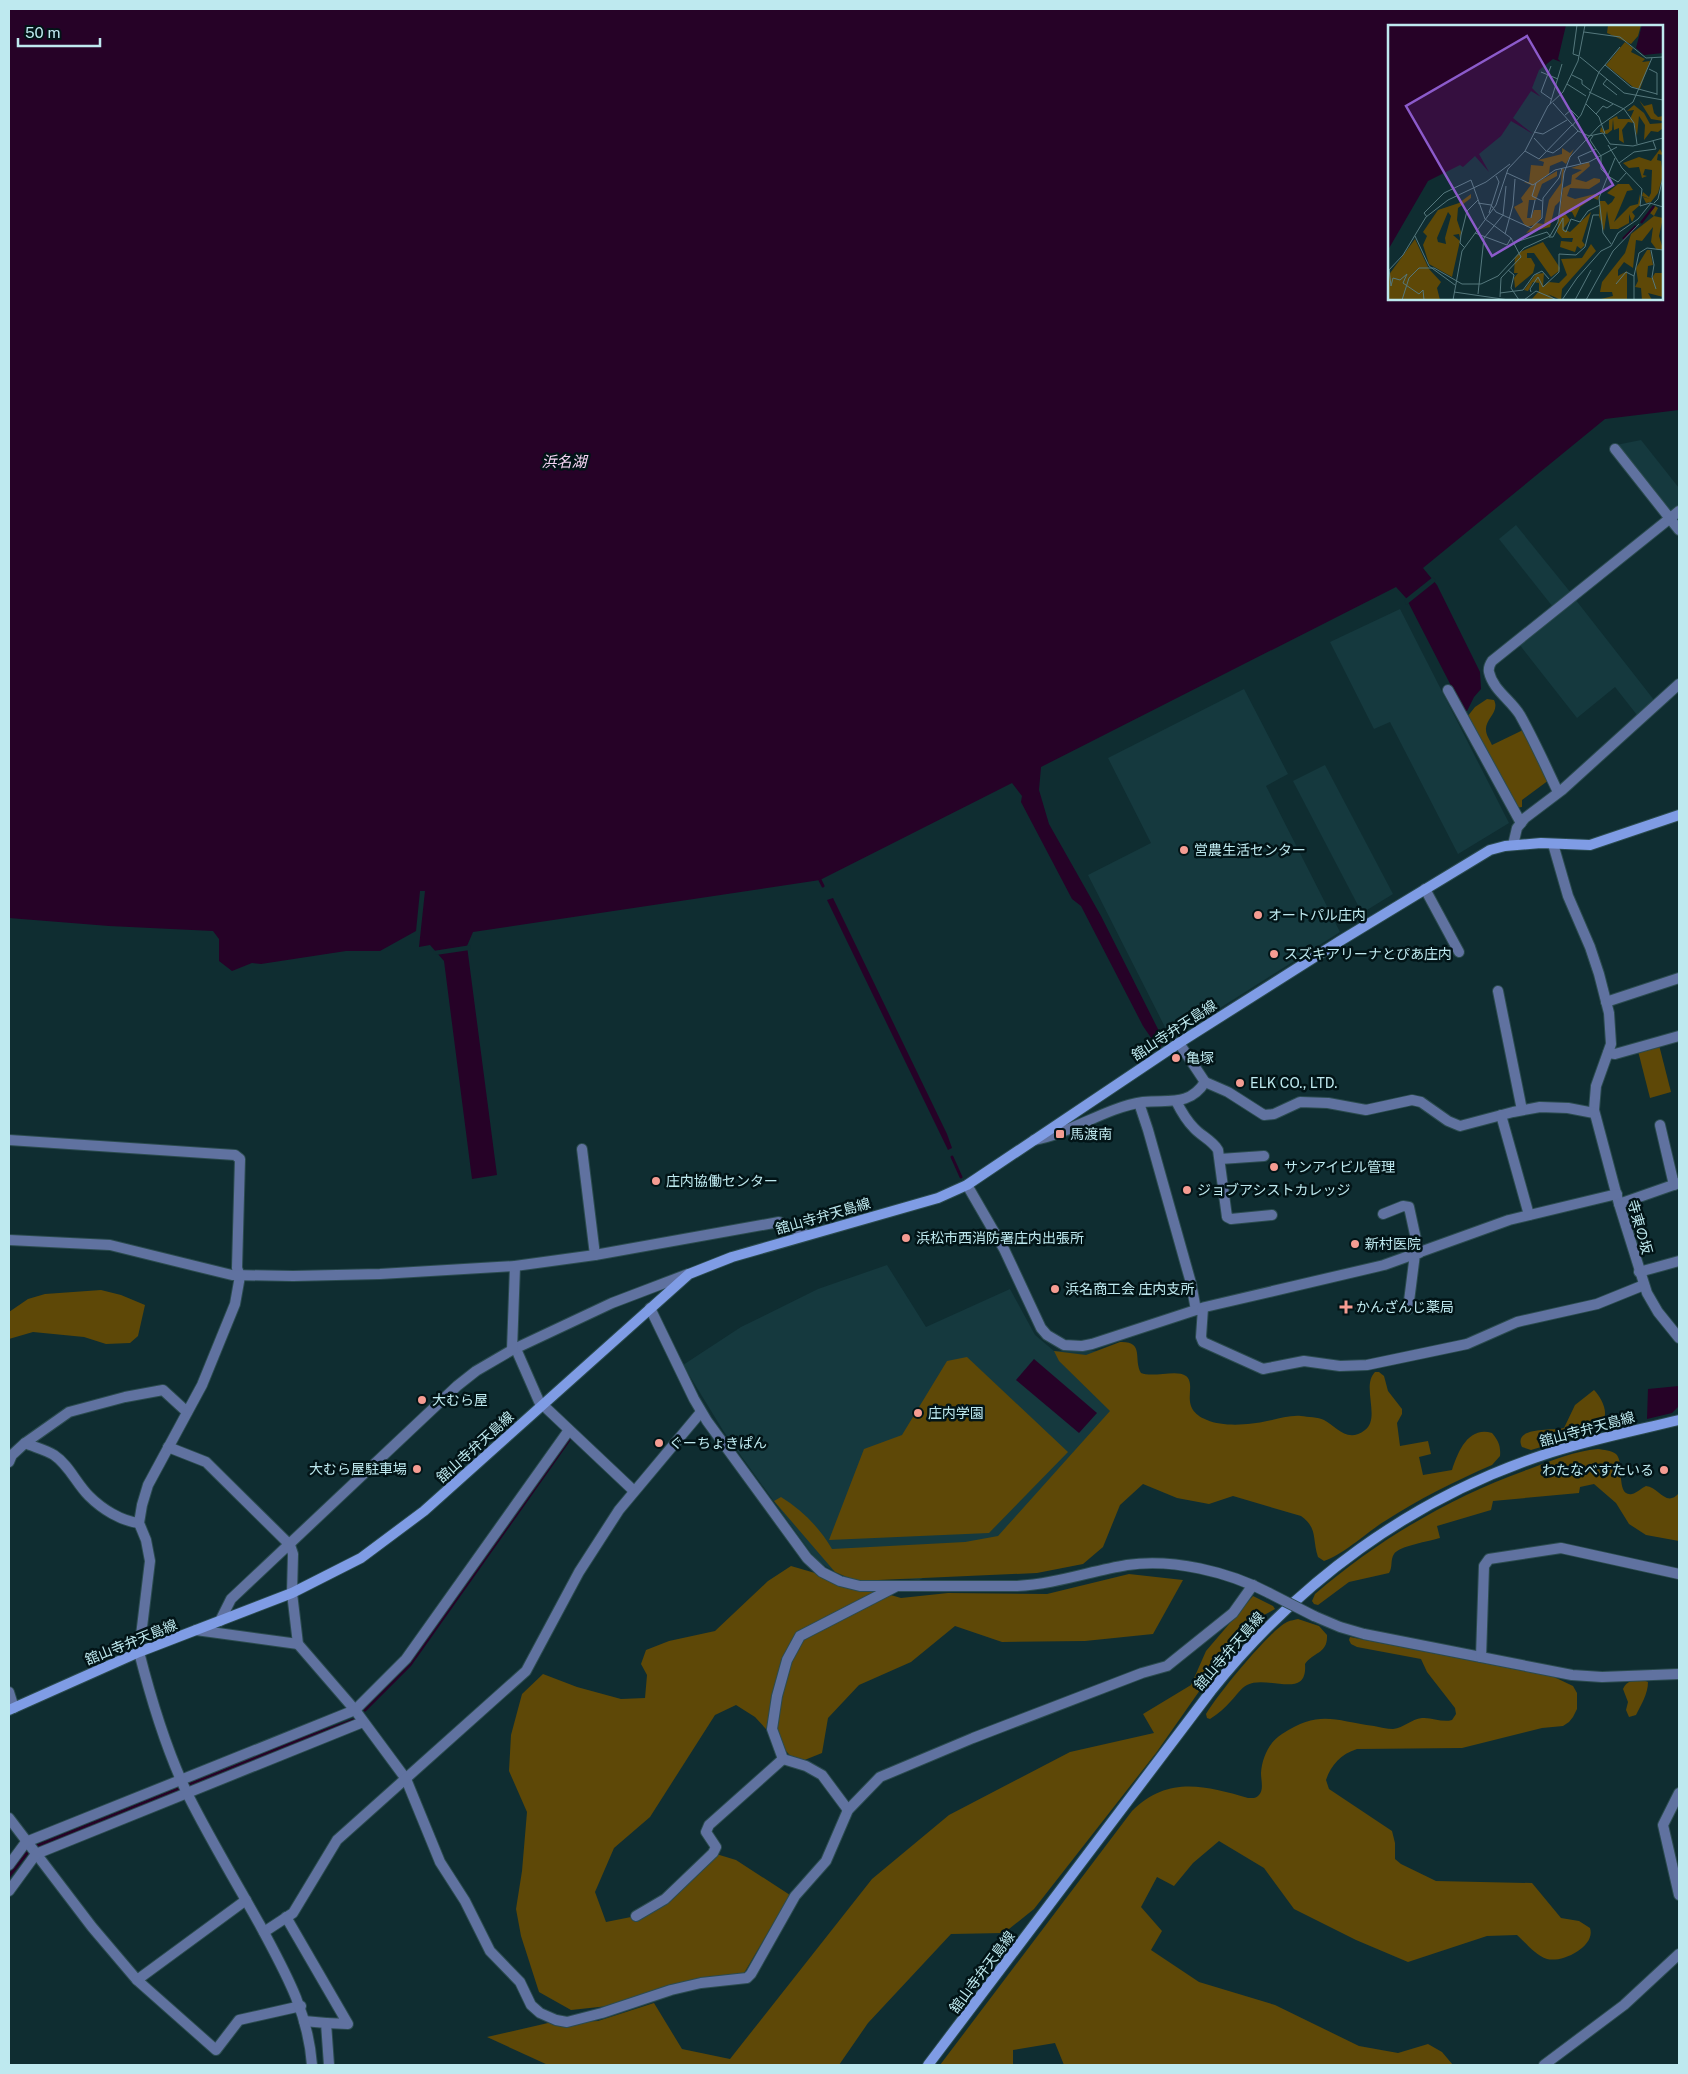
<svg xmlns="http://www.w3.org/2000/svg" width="1688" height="2074" viewBox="0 0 1688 2074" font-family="'Public Sans','Noto Sans JP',sans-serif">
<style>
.built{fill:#15393e}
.green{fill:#5e4807}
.water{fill:#260227;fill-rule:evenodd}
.pier{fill:#0f2d31}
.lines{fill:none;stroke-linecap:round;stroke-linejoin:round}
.stream{stroke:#260227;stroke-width:3}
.minor-casing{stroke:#2b4b4f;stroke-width:12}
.tertiary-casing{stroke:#2b4b4f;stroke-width:12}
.secondary-casing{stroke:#2b4b4f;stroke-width:12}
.minor{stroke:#6072a0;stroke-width:10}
.tertiary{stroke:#6072a0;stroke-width:10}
.secondary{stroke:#7f9ce5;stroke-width:10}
.tertiary-bridge-casing{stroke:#2b4b4f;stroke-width:12;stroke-linecap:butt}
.tertiary-bridge{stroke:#6072a0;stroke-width:10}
.poi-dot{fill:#f59c92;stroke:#021417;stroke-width:2}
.labels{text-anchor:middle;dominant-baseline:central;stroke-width:5;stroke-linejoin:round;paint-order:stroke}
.poi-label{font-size:14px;fill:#bee9ef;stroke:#021417;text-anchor:start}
.street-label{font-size:14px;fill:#bee9ef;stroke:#021417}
.water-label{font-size:15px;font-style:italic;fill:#f6d6f5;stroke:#021417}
.inset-river{fill:none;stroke:#260227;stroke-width:2.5}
.inset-road{fill:none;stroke:#55787d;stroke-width:1}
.view{fill:#8c5bcb;fill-opacity:0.15;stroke:#8c5bcb;stroke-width:2.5}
.inset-edge{fill:none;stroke:#bee9ef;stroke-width:2.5}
</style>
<rect width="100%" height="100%" fill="#0f2d31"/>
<g class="built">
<path d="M1641,440L1679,488V506L1670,513L1616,445Z"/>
<path d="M1516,525L1571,593L1553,607L1499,539Z"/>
<path d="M1575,599L1654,700L1637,715L1615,687L1577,718L1519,644Z"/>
<path d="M1400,609L1509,823L1458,854L1390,722L1374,729L1330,642Z"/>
<path d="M1244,689L1288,774L1266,786L1340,932L1171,1039L1088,875L1151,843L1108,758Z"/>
<path d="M1325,765L1393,894L1362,913L1293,781Z"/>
<path d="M887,1265L926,1327L1010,1289L1035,1335L1054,1351H1097L1121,1429L985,1548L919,1580L835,1572L816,1560L724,1432L683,1365L741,1327L818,1289Z"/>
</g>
<g class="green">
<path d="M1487,699L1494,700C1500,712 1485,719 1486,730C1486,735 1490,740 1492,745L1523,730L1549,780L1522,800V807L1515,808L1467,717L1475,707Z"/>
<path d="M1659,1045L1671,1092L1650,1098L1638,1051Z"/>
<path d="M101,1290L121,1295L145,1305L138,1336L130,1343L106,1344L84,1337L33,1332L9,1339V1312L28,1299L45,1294Z"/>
<path d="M1120,1342C1145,1341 1133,1359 1141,1373C1153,1378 1177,1369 1186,1376C1198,1386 1177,1408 1207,1420C1223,1427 1250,1425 1267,1421C1279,1419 1290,1415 1301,1416C1308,1417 1318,1417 1324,1420C1336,1426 1347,1444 1365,1430C1381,1418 1361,1386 1375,1372H1379L1384,1376L1388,1391L1402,1409V1414L1397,1423L1400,1446L1428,1441L1431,1454L1419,1457L1423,1475L1452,1470C1458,1452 1468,1426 1492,1433C1498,1440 1501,1446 1500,1456L1492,1465C1455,1481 1419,1499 1385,1521C1367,1532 1343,1555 1324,1561L1318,1557C1312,1539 1318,1528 1301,1516L1233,1496L1209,1504L1177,1498L1143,1484L1120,1505L1103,1547L1083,1564L1037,1573L856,1581L835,1572L774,1501L781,1497C802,1510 820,1528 832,1549L965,1542L998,1536L1110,1411L1059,1361L1054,1351L1086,1355Z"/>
<path d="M967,1357L1068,1452L989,1533L829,1540L864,1449L902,1435L947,1361Z"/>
<path d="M1594,1390C1600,1396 1608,1410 1604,1418L1581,1435L1531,1450L1522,1447C1512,1426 1554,1431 1564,1428L1575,1405Z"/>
<path d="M1598,1449C1604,1450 1611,1450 1616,1454C1625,1462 1615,1497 1632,1494C1637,1493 1641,1488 1646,1486C1659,1487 1666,1508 1679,1493V1541L1646,1535L1629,1524L1616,1503L1594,1484L1580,1487L1579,1493L1493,1501L1491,1510L1437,1526L1440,1538C1430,1541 1399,1546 1394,1554C1390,1560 1393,1567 1389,1573L1349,1582L1318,1605L1314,1604L1312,1601L1315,1594C1379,1539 1452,1496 1532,1468C1553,1460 1575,1451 1598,1449Z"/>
<path d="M791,1566L901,1598L948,1593L1047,1594L1129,1574L1183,1580L1153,1634L1085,1641L1002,1642L955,1626L911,1662L859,1685L828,1718L822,1753L797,1763L755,1717L736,1705L715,1715L650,1817L614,1848L595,1892L606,1922L636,1916L673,1892L713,1853L736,1860L790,1895L740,1980L627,2004L571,2010L539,1992L521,1936L516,1909L522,1871L527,1812L509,1771L511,1735L522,1694L543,1674L577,1687L621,1699L645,1698L647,1675L641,1664L646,1650L669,1641L715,1631L768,1581Z"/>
<path d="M1253,1596L1273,1606L1275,1609L1253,1621L1235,1640L1156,1753L1034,1909L1004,1933L951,1934L868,2023L839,2065H548L487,2037L548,2023L598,2021L654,2003L682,2049L730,2059L872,1879L949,1815L1070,1752L1154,1733L1143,1714L1191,1685L1206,1651Z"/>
<path d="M1298,1619L1319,1626L1327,1635C1328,1654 1313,1652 1305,1664C1308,1701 1267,1674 1247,1685C1240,1689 1237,1695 1231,1701C1225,1708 1218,1714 1210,1719L1207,1718L1206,1714C1217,1695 1269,1631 1287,1622C1291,1620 1295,1620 1298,1619Z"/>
<path d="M1350,1637L1554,1677L1573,1686L1577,1693V1709L1573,1717L1569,1722L1563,1726L1542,1728L1462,1748L1357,1749C1341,1754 1331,1765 1326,1780L1329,1789L1392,1831L1395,1843V1859L1401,1864L1436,1881L1532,1883L1561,1918L1579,1921L1590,1928C1596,1946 1563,1963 1547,1959C1535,1955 1526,1943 1517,1935L1487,1936L1408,1962L1356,1940L1294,1909L1264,1868L1219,1841L1193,1863L1174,1886L1157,1877L1141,1907L1162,1931L1151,1950L1199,1982L1275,2005L1359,2046L1398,2053L1428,2044L1442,2052L1453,2065H1064L1055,2043L1013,2050V2065H940L1132,1811C1167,1776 1204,1785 1248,1798C1252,1798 1256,1799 1259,1795C1264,1790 1261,1780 1261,1773C1262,1758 1269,1742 1282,1734C1320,1709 1335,1721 1374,1726C1380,1727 1387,1729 1393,1729C1404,1728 1411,1719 1422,1718C1432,1717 1442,1723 1452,1720L1456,1714L1455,1708L1427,1672L1421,1659L1357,1647L1351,1644L1349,1640Z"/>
<path d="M1643,1680L1648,1682C1648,1694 1641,1705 1636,1715L1629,1717L1626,1710L1628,1702L1623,1689C1627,1680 1634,1680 1643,1680Z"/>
</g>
<g class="water">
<path d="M9,9H1679V410L1605,419L1423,568L1437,585L1480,672L1481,689L1474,697L1467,711H1464L1406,598L1396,587L1041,767L1039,790L1049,824L1101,916L1165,1043L1158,1048L1143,1026L1081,906L1072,899L1021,802L1022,796L1012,783L820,880L473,932L467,946L497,1175L472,1179L444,961L430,945L419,947L425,891H420L416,931L380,951H346L261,964L252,963L232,971L219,961V939L213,931L109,926L9,918ZM1389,26H1662V299H1389Z"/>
<path d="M833,898L947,1134L952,1148L948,1150L827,900Z"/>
<path d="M1034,1359L1097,1413L1079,1433L1016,1380Z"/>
<path d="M1679,1386V1406L1672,1413L1647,1419L1648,1389Z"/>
</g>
<g class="pier">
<path d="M1433,577L1436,581L1406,605L1404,600Z"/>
<path d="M471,945L470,950L436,955L433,951Z"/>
</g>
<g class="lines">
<g class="stream">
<path d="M820,880L823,886"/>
<path d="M952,1157L961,1177"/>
<path d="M365,1710L410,1665L569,1440"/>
<path d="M37,1846L302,1739L354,1720"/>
<path d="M9,1876L27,1853"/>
</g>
<g class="minor-casing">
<g id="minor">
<path d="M1615,449L1679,530"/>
<path d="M1448,690L1521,823"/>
<path d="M1558,792C1546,767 1534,740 1520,715C1511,700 1493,690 1489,672C1488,667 1490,664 1492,661L1679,511"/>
<path d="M1553,844L1568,896L1590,947L1599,974L1609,1013L1611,1044L1596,1086L1594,1110L1619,1204L1679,1183"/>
<path d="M1513,845L1517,828L1525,818L1562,790L1679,684"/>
<path d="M1425,889L1459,952"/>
<path d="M1498,991L1522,1110"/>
<path d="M1606,1002L1679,978"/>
<path d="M1179,1043L1205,1082L1228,1092L1264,1115L1274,1114L1300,1102L1328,1103L1366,1110L1412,1100L1421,1102L1448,1121L1460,1126L1513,1112L1540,1107L1568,1108L1594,1113"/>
<path d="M1608,1053L1615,1054L1679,1036"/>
<path d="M1176,1101C1181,1111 1186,1120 1194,1128C1201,1136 1212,1140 1218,1150L1227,1217L1231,1219L1272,1215"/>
<path d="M1139,1103L1148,1130L1191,1283L1196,1310"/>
<path d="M1501,1115L1529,1215"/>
<path d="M1660,1125L1674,1185"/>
<path d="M9,1140L235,1155L240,1159L237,1268L240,1276L235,1304L202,1385L148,1485L142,1505L139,1523L146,1540L150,1561L139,1652"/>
<path d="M1034,1140C1072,1133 1104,1108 1143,1102C1168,1099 1189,1107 1205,1082"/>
<path d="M582,1149L595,1255"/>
<path d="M1220,1159L1264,1156"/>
<path d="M967,1185L1004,1249L1041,1328L1047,1335L1064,1345L1082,1346L1092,1344L1205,1307L1384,1265L1509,1220L1617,1194"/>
<path d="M1383,1214L1403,1206L1409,1207L1419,1253"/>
<path d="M1639,1272L1679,1261"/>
<path d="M1203,1308L1201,1337L1203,1342L1263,1369L1304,1361L1340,1366L1367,1365L1467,1344L1517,1322L1597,1304L1644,1285"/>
<path d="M1408,1309L1415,1254"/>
<path d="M516,1349L541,1406"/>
<path d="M512,1350L612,1303L688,1274"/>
<path d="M543,1405L634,1491"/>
<path d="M25,1443C34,1447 46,1450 54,1455C69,1465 76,1483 89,1496C102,1509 121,1521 139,1523"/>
<path d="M168,1447L206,1462L290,1545L293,1554L292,1593L298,1644L355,1710L406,1779L440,1862L465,1901L490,1951L520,1982L531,2005L540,2013L556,2020L567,2022L602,2013L671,1990L701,1983L747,1978L751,1974L795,1896L826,1861L848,1810L880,1777L973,1738L1142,1673L1167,1666L1233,1613L1253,1585"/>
<path d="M9,1462L12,1455L25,1443L69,1412L125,1397L163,1390L187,1412"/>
<path d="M1314,1616L1340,1627L1364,1634L1572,1675L1602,1677L1679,1674"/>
<path d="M220,1621L231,1599L457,1386L476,1371L512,1350L515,1266"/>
<path d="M196,1630L298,1644"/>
<path d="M1481,1657L1484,1566L1489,1559L1561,1548L1679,1574"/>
<path d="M9,1692L14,1708"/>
<path d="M1679,1793L1663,1825L1679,1895"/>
<path d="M848,1810L822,1775L806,1766L783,1759L772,1729L777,1696L787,1660L800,1636L897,1586"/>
<path d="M9,1818L92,1927L137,1980L216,2050L239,2020L301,2006"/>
<path d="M9,1865L26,1842L355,1710L406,1659L569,1430"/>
<path d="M9,1891L36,1854L363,1722"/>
<path d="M636,1916L665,1899L713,1853L716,1847L706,1832L709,1825L783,1759"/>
<path d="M286,1917L348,2024L326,2023"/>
<path d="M264,1932L293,1913L337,1840L526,1671L579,1572L619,1510L701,1412"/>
<path d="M137,1980L246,1900"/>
<path d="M304,2021L326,2023L329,2065"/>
<path d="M1544,2065L1624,2005L1679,1954"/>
</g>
</g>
<g class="tertiary-casing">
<g id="tertiary">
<path d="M1619,1204L1647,1293L1658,1312L1679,1338"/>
<path d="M9,1240L110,1245L232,1275L293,1276L380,1274L515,1266L595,1255L779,1222L807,1235"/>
<path d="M650,1308L694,1399L707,1421L807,1558L822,1572L840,1581L860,1586H1017C1055,1584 1091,1571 1127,1565C1172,1558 1229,1572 1269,1593"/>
<path d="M139,1652C151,1699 167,1752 188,1795C210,1839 236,1882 260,1925C285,1972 308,2011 312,2065"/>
</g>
</g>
<g class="secondary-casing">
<g id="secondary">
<path d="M9,1710L139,1652L292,1593L361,1558L424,1511L689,1274L732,1257L938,1198L967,1185L1179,1043L1340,941L1490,850L1505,846L1541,843L1590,845L1679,815"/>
<path d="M928,2065L1211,1691C1298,1582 1411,1499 1543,1455C1588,1440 1634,1431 1679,1420"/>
</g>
</g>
<use href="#minor" class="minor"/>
<use href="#tertiary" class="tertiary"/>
<use href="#secondary" class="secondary"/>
<g class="tertiary-bridge-casing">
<path id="tertiary-bridge" d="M1269,1593L1314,1616"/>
</g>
<use href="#tertiary-bridge" class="tertiary-bridge"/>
</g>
<g class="poi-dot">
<circle cx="1184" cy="850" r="5"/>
<circle cx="1258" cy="915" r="5"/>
<circle cx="1274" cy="954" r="5"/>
<circle cx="1176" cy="1058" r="5"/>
<circle cx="1240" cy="1083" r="5"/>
<rect x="1055" y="1129" width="10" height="10" rx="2.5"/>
<circle cx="1274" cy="1167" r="5"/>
<circle cx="656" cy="1181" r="5"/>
<circle cx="1187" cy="1190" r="5"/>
<circle cx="906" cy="1238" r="5"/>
<circle cx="1355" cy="1244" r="5"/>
<circle cx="1055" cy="1289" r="5"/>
<path d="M1343.5 1299.5h5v5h5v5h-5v5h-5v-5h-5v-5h5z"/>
<circle cx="422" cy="1400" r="5"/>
<circle cx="918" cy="1413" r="5"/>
<circle cx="659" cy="1443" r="5"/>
<circle cx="417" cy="1469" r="5"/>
<circle cx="1664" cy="1470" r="5"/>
</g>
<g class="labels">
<g class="poi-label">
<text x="1194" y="850">営農生活センター</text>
<text x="1268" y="915">オートパル庄内</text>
<text x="1284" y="954">スズキアリーナとぴあ庄内</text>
<text x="1186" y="1058">亀塚</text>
<text x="1250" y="1083">ELK CO., LTD.</text>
<text x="1070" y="1134">馬渡南</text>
<text x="1284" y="1167">サンアイビル管理</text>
<text x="666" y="1181">庄内協働センター</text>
<text x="1197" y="1190">ジョブアシストカレッジ</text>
<text x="916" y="1238">浜松市西消防署庄内出張所</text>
<text x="1365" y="1244">新村医院</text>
<text x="1065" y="1289">浜名商工会 庄内支所</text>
<text x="1356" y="1307">かんざんじ薬局</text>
<text x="432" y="1400">大むら屋</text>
<text x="928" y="1413">庄内学園</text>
<text x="669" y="1443">ぐーちょきぱん</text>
<text x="407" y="1469" text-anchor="end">大むら屋駐車場</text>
<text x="1654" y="1470" text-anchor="end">わたなべすたいる</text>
</g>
<g class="street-label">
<text transform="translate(1174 1030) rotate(-33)">舘山寺弁天島線</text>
<text transform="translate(823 1216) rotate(-16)">舘山寺弁天島線</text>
<text transform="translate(1640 1227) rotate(74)">寺東の坂</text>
<text transform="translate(1587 1429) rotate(-15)">舘山寺弁天島線</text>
<text transform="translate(475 1447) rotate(-42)">舘山寺弁天島線</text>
<text transform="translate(131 1642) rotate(-22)">舘山寺弁天島線</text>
<text transform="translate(1229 1651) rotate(-49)">舘山寺弁天島線</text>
<text transform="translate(982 1972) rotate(-53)">舘山寺弁天島線</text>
</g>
<g class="water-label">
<text x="564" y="461">浜名湖</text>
</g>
</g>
<g transform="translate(1388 25)">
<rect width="275" height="275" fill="#0f2d31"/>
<path d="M220,0H253L250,11L243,19L219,8ZM237,17L245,23L243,27L257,34L254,37L262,36L252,64L245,62L218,40ZM251,75L256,81L264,79L266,88L270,92L275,91V96L263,94ZM246,80L256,88L262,99L275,98V103L270,107L263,106L256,115L257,100L251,91L249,111L246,98L240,97L234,105L236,118L231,115V103L226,105L225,94L224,105L219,109L212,107L213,102L216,106L221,104V95L229,91L230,94H242L246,85L239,86ZM174,123L182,128L186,124L178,139L174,136L162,141L161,149L146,159L169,146V151L154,159L148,175H141L139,193H143L146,185H153V193L148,198L156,199L161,175L173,158L174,144H176L172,176L167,181L162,202L138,208L146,200L139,202L136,199L126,182L135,177L133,173L143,160L136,157H141L143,140L155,141L156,137L150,135L174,129ZM272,124L275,130L270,129L269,135L273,136L275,150L270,168L263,177L258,178L255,172L262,174L254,171L255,167L261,172L263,168L264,145L257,144L255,150L259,151L254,153L251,142L241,143L235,138L251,132L263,136ZM201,137L202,141L187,154L198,157L206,153L212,154V157L201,164L182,163L179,171L187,174L207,169L211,171L210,175L205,173L192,182L187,193L184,187H176L182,195L175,204L182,207L203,187L194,216L197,220L193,224L189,221L187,227L172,222L173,216L184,217L185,213H174L169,207L175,163L183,159L184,150L194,145L183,143ZM230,159H241L245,165L239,166L226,197L242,181L250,179L252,169V180L244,187L247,191L244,197L241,189V198L230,204H222L219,186L216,206L211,191L212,176H217L220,180L224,177L227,172L219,168ZM83,169V173L70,183L69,195L73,207L72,213L71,209L65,210L72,216L64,252L41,239L35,220L39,211L35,207L50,185L71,178ZM60,187L63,191L57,213L58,219L50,217L49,213ZM267,181L270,183L266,191L275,193L271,211L275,224L269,225L263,217L265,202L254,216L248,215L245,243L236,237L230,245V251L239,246V275H209L225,271L224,267H212L214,257L237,228L243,209L266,191L262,188ZM27,214L41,244L53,257L49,263L52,275H0V251ZM155,217L172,243L171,246L163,252L146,228H139V233H143L147,240L145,248L127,263L126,253L130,248H126L127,233L132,227ZM203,219L208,226L174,264L173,275L160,269L168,275H143L151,266V258L145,257L140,266L136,265L148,249L156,248L155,261L161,257L171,258L179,250L173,234L194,233ZM259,225H262L265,240L260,241L259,252L264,253L267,248H275V272L260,268L264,275H254L253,263L247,262L250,256L248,243Z" fill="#5e4807" fill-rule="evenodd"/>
<path d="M0,0H178L170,34L173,37L165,34L151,45L144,63L153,72L143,66L125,93L145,109L123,96L113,111L91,129L101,147L87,131L75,142L72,140L40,156L0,225ZM254,0H275V28L256,30L248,23Z" fill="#260227"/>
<path class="inset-river" d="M253,198L266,181M235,214L248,201"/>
<path class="inset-road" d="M189,0L185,29L191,31M196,7L232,12L258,33L275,32M192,32L236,68L275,75M217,40L243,62L269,69M163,41L153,67L163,74M261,44L269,48V70M153,47L170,54M184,50L194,55V59L202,65M219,54L215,59L229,70M179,59L198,71M201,67L236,84L246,98L249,119M165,78L190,106L201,111L215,108L222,119L245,121L275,113M162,79L174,39M198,79L211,92L217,109M208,89L215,81L219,83L225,79M177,90L183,85L191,93M184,101L193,90L211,47L232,22M146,107L155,109L179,95M205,111L202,115L208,124M146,113L158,126M220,120L234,143L254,164L252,181L262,178L275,182M137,126L151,134L184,100M159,126L165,128L172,123L190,106M231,138L246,127L268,124L265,116M193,139L190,132L208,124L213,131V144L220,151L230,157L238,148M119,148L145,160L167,145L201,137L229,122M148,158L144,171L154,176M90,178L103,180L108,187L143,203L154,193L155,173L171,153L174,143M266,178L270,174L275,152M101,188L111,157L108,151M39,192L36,188L56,168L83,155L97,194L123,213L133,232L113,253L112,272M143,193L147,175M87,208L119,220L123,213M117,209L125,180L127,154M27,211L41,241L67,260M161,212H165L175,193V205L178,207L183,194L192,197L200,186L212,180M128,217L159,207L162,211M223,219L215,208L211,173L227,133M76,222L72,218L73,210L79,186L90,175M263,225L266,240L264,252L268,264M1,244L3,261L5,253L12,255L19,249L15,258L31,269L35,265L36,275M120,245L126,250L123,263L131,275M0,246L15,230L38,192L60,175L98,157L122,139M228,259L238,247L246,251M66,267L121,275M143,267L142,264L150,252L155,262L171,247V229L188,230L197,222L205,190H211M112,268L135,265L146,250L154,246L161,254M90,269L96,213L115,190L118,161M14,275L21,253L31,243H46L74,259H93L110,251L136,223L162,211L170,197L176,148L182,132L211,101L245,77L264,33M65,275L74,226L108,180L120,144L137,126L160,81L175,67L190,36L197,0M136,275L148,266L169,275M174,275L189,253L213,226L223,221L230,208L250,194L263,178M187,275L203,245M198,275L225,226L251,199M246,275V251L251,228L259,223L275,225"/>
<path class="view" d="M139,11L225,160L104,231L18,81Z"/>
<rect width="275" height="275" class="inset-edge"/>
</g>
<rect width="1688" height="2074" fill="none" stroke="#bee9ef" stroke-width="20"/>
<path d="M18 38v8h82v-8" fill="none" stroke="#bee9ef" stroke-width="2.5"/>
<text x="25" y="38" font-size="15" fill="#bee9ef" stroke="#021417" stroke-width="4" paint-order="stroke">50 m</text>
</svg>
